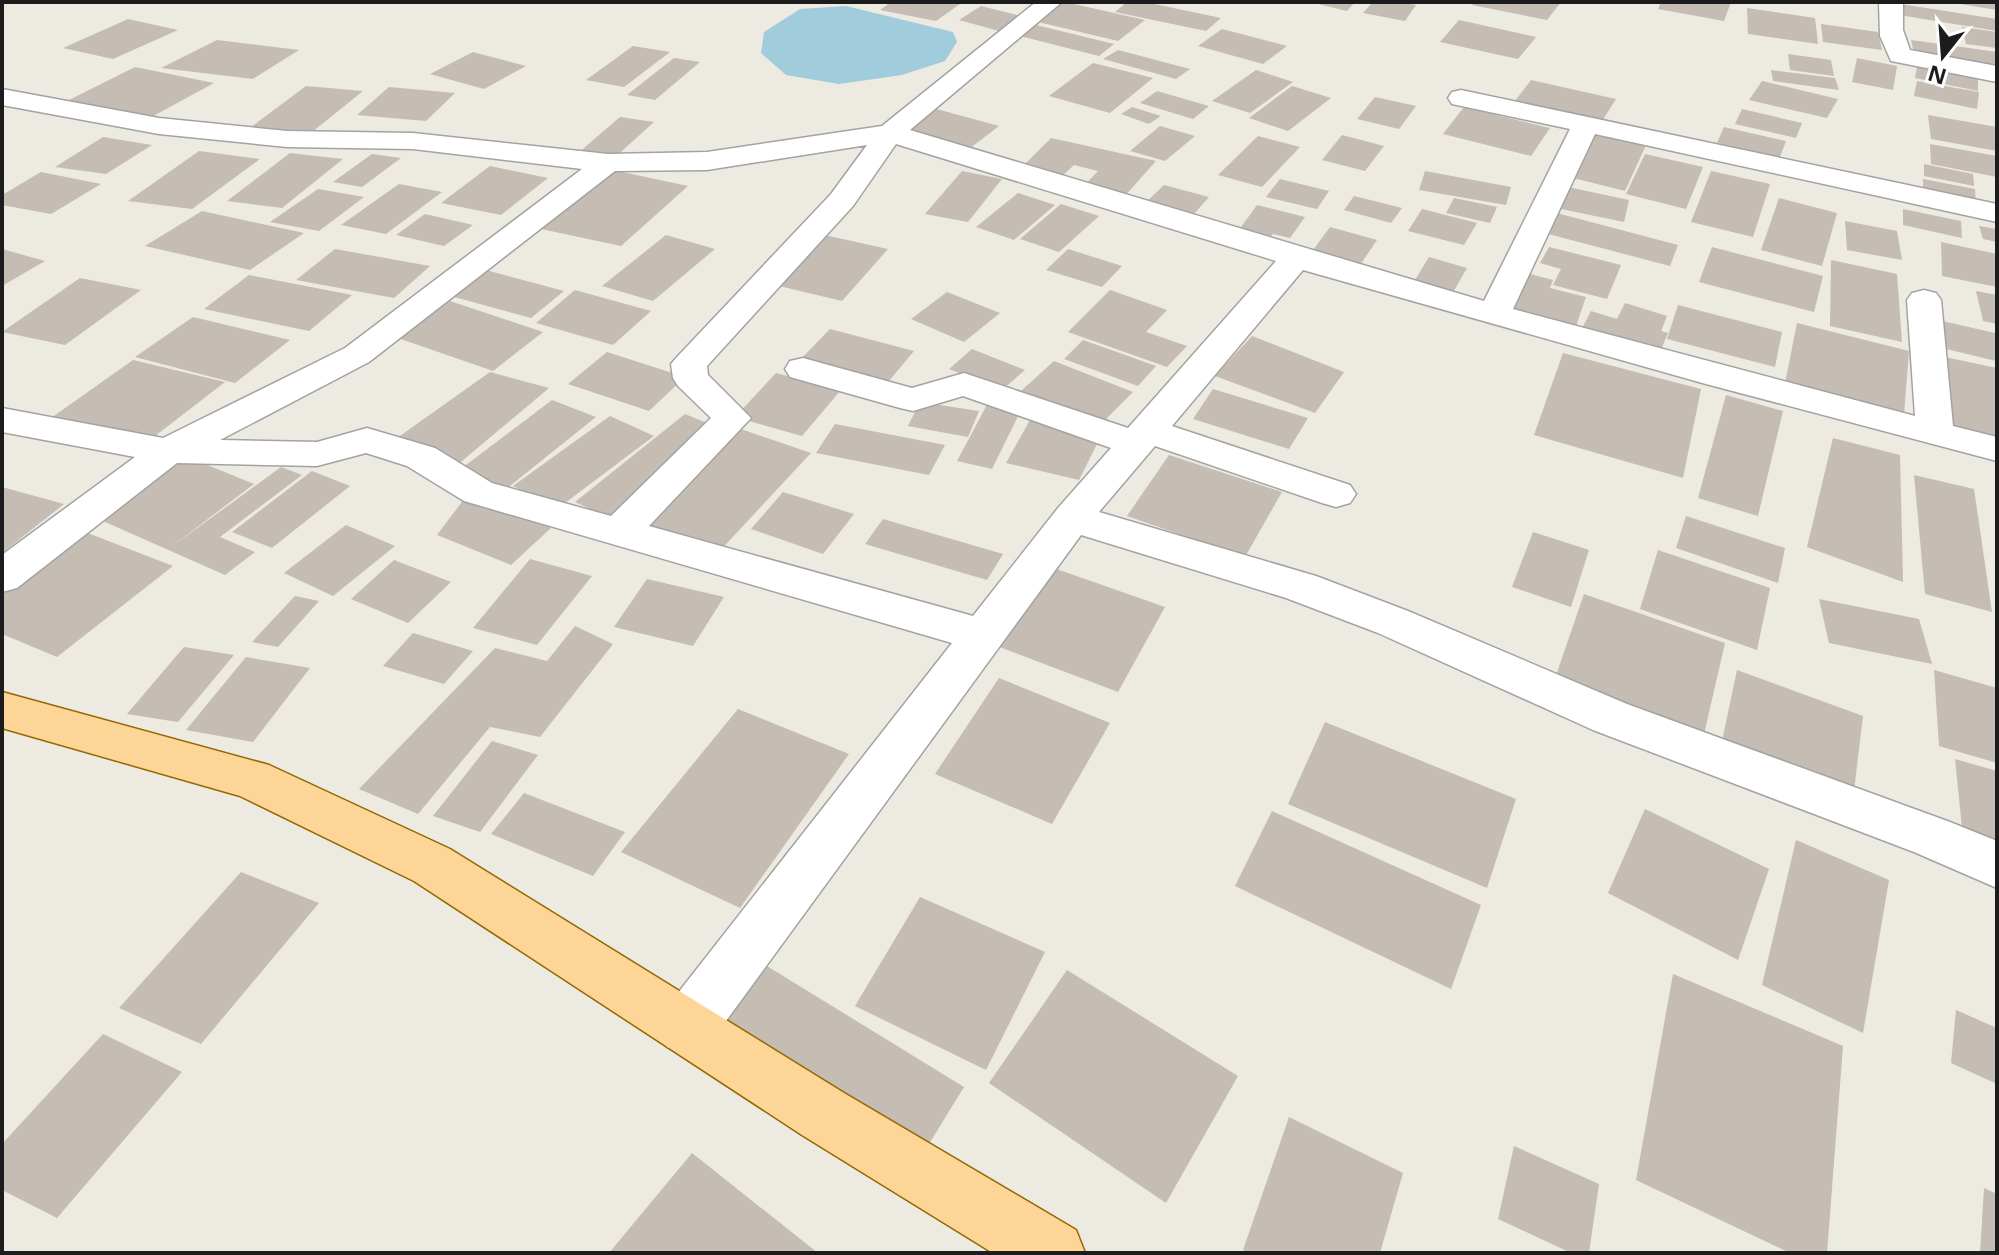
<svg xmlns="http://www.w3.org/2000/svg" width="1999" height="1255" viewBox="0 0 1999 1255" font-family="'Open Sans',sans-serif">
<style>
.water{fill:#a0ccdc}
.building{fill:#c5bcb4}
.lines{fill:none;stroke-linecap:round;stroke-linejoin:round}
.minor-casing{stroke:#a3a3a3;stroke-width:3}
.major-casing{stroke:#936900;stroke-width:3}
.minor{fill:#fff;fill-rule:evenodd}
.major{fill:#fdd596;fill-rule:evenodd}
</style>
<rect width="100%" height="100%" fill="#edeae1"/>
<path class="water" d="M846,6L953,32L957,42L945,61L902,75L839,84L786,75L761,53L764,32L800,9Z"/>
<g class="building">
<path d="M891,2H950L960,4L936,21L880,10Z"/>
<path d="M1062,2H1065L1145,20L1118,41L1034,21Z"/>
<path d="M1127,2H1145L1221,18L1206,31L1115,12Z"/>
<path d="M1310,2H1355L1347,11Z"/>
<path d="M1373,2H1399L1416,5L1405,21L1363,13Z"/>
<path d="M1474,2H1561L1547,20L1472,5Z"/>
<path d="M1661,2H1731L1724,21L1658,9Z"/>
<path d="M1960,2H1997V10L1960,4Z"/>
<path d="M1894,3L1997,19V31L1893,14Z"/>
<path d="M981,6L1021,16L999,31L959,20Z"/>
<path d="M1747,8L1815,18L1818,44L1748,34Z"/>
<path d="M128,19L178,30L113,59L63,48Z"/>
<path d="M1459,20L1536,37L1518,59L1440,42Z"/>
<path d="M1032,24L1114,44L1099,56L1016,35Z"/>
<path d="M1821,24L1878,32L1882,50L1823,42Z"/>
<path d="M1962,27L1997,32V48L1966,44Z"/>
<path d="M1222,29L1287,46L1263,64L1198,46Z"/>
<path d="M217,40L299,50L253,79L161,68Z"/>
<path d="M1911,40L1997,52V69L1915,57Z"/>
<path d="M633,46L670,52L624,87L586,80Z"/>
<path d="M1118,50L1190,69L1176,79L1103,59Z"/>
<path d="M473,52L526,66L484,89L430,74Z"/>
<path d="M1788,54L1831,60L1834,76L1790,70Z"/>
<path d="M674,58L700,62L655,100L627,95Z"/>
<path d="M1857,58L1897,66L1893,90L1852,82Z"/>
<path d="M1093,63L1153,78L1110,113L1049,96Z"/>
<path d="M135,67L214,83L146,120L65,102Z"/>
<path d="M1917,67L1978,78V91L1915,78Z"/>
<path d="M1256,70L1293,82L1250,113L1212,101Z"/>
<path d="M1771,70L1835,78L1839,90L1773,81Z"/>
<path d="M1531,80L1616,99L1599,126L1512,105Z"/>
<path d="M1762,81L1838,99L1827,118L1749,100Z"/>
<path d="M1917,81L1979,92L1977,109L1914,96Z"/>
<path d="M306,86L363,91L307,136L247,130Z"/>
<path d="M1292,86L1331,98L1288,131L1249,118Z"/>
<path d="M389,87L455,93L426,121L357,115Z"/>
<path d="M1157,91L1209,106L1193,119L1140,103Z"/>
<path d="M1375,97L1416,106L1399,129L1357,119Z"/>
<path d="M1132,107L1161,116L1149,124L1121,114Z"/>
<path d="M1464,107L1550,128L1531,156L1443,134Z"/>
<path d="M933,108L999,126L965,152L899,133Z"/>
<path d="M1742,109L1802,123L1796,138L1735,124Z"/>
<path d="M1928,115L1997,127V151L1931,139Z"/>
<path d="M620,117L654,122L613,159L577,154Z"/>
<path d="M1160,126L1195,136L1165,161L1130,151Z"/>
<path d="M1724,127L1786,141L1780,157L1717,143Z"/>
<path d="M1589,130L1647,143L1625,191L1565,176Z"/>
<path d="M1342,135L1384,146L1365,171L1322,160Z"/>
<path d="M1258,136L1300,147L1262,187L1218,175Z"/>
<path d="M103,137L152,145L106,174L55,167Z"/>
<path d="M1051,138L1156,161L1122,199L1081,189L1098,171L1074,165L1056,182L1018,171Z"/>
<path d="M1930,144L1997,156V177L1931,164Z"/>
<path d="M199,151L260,159L192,209L128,201Z"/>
<path d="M290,153L343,159L282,208L227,201Z"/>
<path d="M372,154L401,158L362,187L333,182Z"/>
<path d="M1645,154L1703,167L1686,209L1626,194Z"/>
<path d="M1924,164L1973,174L1974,186L1924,176Z"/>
<path d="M490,166L548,178L501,215L441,203Z"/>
<path d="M613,170L688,186L621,246L541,229Z"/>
<path d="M962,171L1002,179L968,222L925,214Z"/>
<path d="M1425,171L1511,187L1506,205L1419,190Z"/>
<path d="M1711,171L1770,184L1753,237L1691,222Z"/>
<path d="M41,172L101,184L51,214L2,205V195Z"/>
<path d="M1280,179L1329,191L1317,209L1266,197Z"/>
<path d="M1923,179L1975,189L1976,206L1923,195Z"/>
<path d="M399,184L442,192L386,234L341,225Z"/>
<path d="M1164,185L1209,197L1187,222L1140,208Z"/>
<path d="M1563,186L1629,200L1624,222L1556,208Z"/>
<path d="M318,189L364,197L319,231L270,222Z"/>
<path d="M1018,193L1055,205L1014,240L976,227Z"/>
<path d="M1354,196L1402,208L1391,223L1344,210Z"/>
<path d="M1454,198L1497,207L1490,223L1446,213Z"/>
<path d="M1779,198L1837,213L1822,266L1761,250Z"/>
<path d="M1061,204L1099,216L1059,252L1020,239Z"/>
<path d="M1257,205L1305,217L1290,238L1273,234L1266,242L1236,234Z"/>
<path d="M1422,209L1477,223L1464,245L1408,231Z"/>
<path d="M1903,209L1961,221L1962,238L1903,225Z"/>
<path d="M202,211L304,233L250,270L145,246Z"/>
<path d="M1549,211L1678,245L1670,266L1537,231Z"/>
<path d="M425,214L473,225L444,246L396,235Z"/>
<path d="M1845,221L1897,231L1902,260L1847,250Z"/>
<path d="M1979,226L1997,229V242L1983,239Z"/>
<path d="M1330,227L1377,240L1356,271L1308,257Z"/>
<path d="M820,234L888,249L842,301L771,284Z"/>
<path d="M666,235L715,249L653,301L602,286Z"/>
<path d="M1941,242L1997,254V287L1942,276Z"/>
<path d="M1549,247L1621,265L1607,299L1553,285L1561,269L1540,263Z"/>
<path d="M1712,247L1823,276L1814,312L1699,282Z"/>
<path d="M2,249L45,261L2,286Z"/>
<path d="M335,249L430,266L394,298L296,280Z"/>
<path d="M1068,249L1122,266L1102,287L1046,270Z"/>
<path d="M1429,257L1467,268L1451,296L1412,285Z"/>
<path d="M1831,260L1897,274L1902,342L1830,326Z"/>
<path d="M482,269L564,291L531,318L447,295Z"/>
<path d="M1518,271L1553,280L1550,288L1586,297L1576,326L1502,307Z"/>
<path d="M249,275L352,295L309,331L204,309Z"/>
<path d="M80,278L141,290L65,345L2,332Z"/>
<path d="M575,290L651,311L613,345L536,323Z"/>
<path d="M1110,290L1167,310L1146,332L1187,346L1167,367L1068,332Z"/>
<path d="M1976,291L1997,295V324L1983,321Z"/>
<path d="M947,292L1000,313L964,342L911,319Z"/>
<path d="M450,301L543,332L493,371L398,338Z"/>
<path d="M1625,303L1667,316L1661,331L1668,333L1657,359L1578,336L1591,311L1617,319Z"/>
<path d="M1678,305L1782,332L1775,367L1667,339Z"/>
<path d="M193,317L290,340L235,383L135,357Z"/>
<path d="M1938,320L1995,333L1996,361L1938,347Z"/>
<path d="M1797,323L1909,351L1904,415L1785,383Z"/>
<path d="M830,329L914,351L883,388L797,363Z"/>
<path d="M1252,336L1344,372L1315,413L1215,376Z"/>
<path d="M1083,340L1156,366L1138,386L1064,359Z"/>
<path d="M972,349L1025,370L1002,390L949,369Z"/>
<path d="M607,352L685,377L649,411L568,384Z"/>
<path d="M1563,353L1701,389L1683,478L1534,435Z"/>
<path d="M1935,355L1997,368V444L1945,432Z"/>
<path d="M133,360L225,382L146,443L51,418Z"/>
<path d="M1054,361L1133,392L1101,424L1021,391Z"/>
<path d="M490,372L549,388L456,466L390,443Z"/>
<path d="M776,373L841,390L802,436L735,417Z"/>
<path d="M1213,389L1308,418L1289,449L1193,419Z"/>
<path d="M1726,395L1783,411L1758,516L1698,498Z"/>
<path d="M552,400L596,417L500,494L454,474Z"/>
<path d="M989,401L1022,408L992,469L957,461Z"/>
<path d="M920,402L979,411L968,437L908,426Z"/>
<path d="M685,414L719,428L610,518L575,502Z"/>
<path d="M610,416L654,436L557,509L513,486Z"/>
<path d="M1030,420L1101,436L1079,480L1006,463Z"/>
<path d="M835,424L945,445L929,475L816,453Z"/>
<path d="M732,426L811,453L716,555L633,525Z"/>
<path d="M1833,438L1900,455L1903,582L1807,547Z"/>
<path d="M178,453L254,484L171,547L281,467L302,475L220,537L255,552L225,575L87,514Z"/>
<path d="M1169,455L1282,492L1245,557L1127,516Z"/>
<path d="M312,471L350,486L272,548L232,532Z"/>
<path d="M1914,475L1974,489L1992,612L1925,594Z"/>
<path d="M2,487L64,504L2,553Z"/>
<path d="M783,492L854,514L823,554L751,529Z"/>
<path d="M467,495L551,528L511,565L437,535Z"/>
<path d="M1686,516L1785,548L1778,583L1676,548Z"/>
<path d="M883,519L1003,554L987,580L865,544Z"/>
<path d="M346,525L395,546L333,596L284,573Z"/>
<path d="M80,530L173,566L57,657L2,634V587Z"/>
<path d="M1533,532L1589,550L1571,607L1512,587Z"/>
<path d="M1658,550L1770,588L1757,650L1640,609Z"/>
<path d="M530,559L592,576L537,645L473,628Z"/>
<path d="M394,560L451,582L408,623L351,599Z"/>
<path d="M1048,566L1165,607L1118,692L994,645Z"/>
<path d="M647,579L724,597L693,646L614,627Z"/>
<path d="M1584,594L1725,643L1702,743L1552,687Z"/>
<path d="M295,596L319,601L278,647L252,642Z"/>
<path d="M1819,599L1919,619L1932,664L1829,643Z"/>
<path d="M575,626L613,644L540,737L490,727L418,814L359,789L495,648L547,661Z"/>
<path d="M413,633L473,651L444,684L383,666Z"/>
<path d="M184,647L234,655L178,722L127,714Z"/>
<path d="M246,657L310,668L253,742L186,730Z"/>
<path d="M1737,670L1863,716L1854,791L1722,741Z"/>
<path d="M1934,670L1997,688V763L1939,746Z"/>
<path d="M999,678L1110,723L1052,824L935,774Z"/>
<path d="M738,709L849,754L740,908L621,852Z"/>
<path d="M1325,722L1516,799L1487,888L1288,804Z"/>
<path d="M492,741L538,755L480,832L433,816Z"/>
<path d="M1955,759L1997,771V857L1964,847Z"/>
<path d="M524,793L625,832L593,876L491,834Z"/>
<path d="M1645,809L1769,869L1738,960L1608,893Z"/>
<path d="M1272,811L1481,905L1451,989L1235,886Z"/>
<path d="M1796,840L1889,880L1863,1033L1762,985Z"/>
<path d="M241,872L319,903L201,1044L119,1008Z"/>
<path d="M920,897L1045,952L986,1070L855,1006Z"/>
<path d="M762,963L964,1087L924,1152L717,1017Z"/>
<path d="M1067,970L1238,1076L1166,1203L989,1083Z"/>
<path d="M1673,974L1843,1046L1827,1253H1790L1636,1180Z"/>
<path d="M1956,1010L1997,1028V1084L1951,1063Z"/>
<path d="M103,1034L182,1072L57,1218L2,1190V1144Z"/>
<path d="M1289,1117L1403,1173L1380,1253H1248L1243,1250Z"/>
<path d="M1514,1146L1599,1184L1589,1253H1571L1498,1219Z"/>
<path d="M692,1153L818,1253H609Z"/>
<path d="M1984,1188L1997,1194V1253H1980Z"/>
</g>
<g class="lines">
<g class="minor-casing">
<g id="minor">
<path d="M1036,2H1062L910,130L1484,301L1570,129L1452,104L1448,98L1452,92L1461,90L1997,204V222L1595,134L1513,309L1915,416L1907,300L1912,293L1924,290L1936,293L1941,300L1953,426L1997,437V461L1706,384L1303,270L1172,426L1350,485L1356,494L1350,503L1336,507L1322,503L1155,446L1099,512L1316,576L1408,611L1627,704L1950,822L1997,841V888L1914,852L1593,730L1378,633L1286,598L1081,535L707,1047L687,1055L667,1047L658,1027L667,1007L952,643L464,501L407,466L366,453L317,466L177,463L17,588L2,592V555L135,457L2,432V408L163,438L345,348L582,169L413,149L287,147L159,134L2,105V89L159,118L287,131L413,133L608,154L707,152L882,126ZM896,144L1276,261L1128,428L964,373L912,388L803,358L790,361L785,369L790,377L900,408L913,411L963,396L1111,448L1058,508L973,616L649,526L751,418L708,375L707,366L853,206ZM867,145L831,194L677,357L671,364L673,378L678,386L711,418L611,516L492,483L435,448L367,428L317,442L220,440L369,362L615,171L707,170Z"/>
<path d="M1879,2H1903V30L1910,50L1997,66V82L1891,61L1880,36Z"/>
</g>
</g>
<g class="major-casing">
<path id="major" d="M2,692L269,765L450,849L844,1093L1076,1230L1085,1253H993L802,1135L414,881L240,796L2,728Z"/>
</g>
<use href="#minor" class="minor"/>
<use href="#major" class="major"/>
</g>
<rect width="1999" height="1255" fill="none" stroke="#1c1c1c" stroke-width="8"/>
<g transform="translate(1943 56) rotate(197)" stroke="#ffffff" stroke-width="6" paint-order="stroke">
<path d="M0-6L14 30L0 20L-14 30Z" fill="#1c1c1c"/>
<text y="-12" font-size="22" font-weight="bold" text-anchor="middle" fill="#1c1c1c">N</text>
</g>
</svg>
